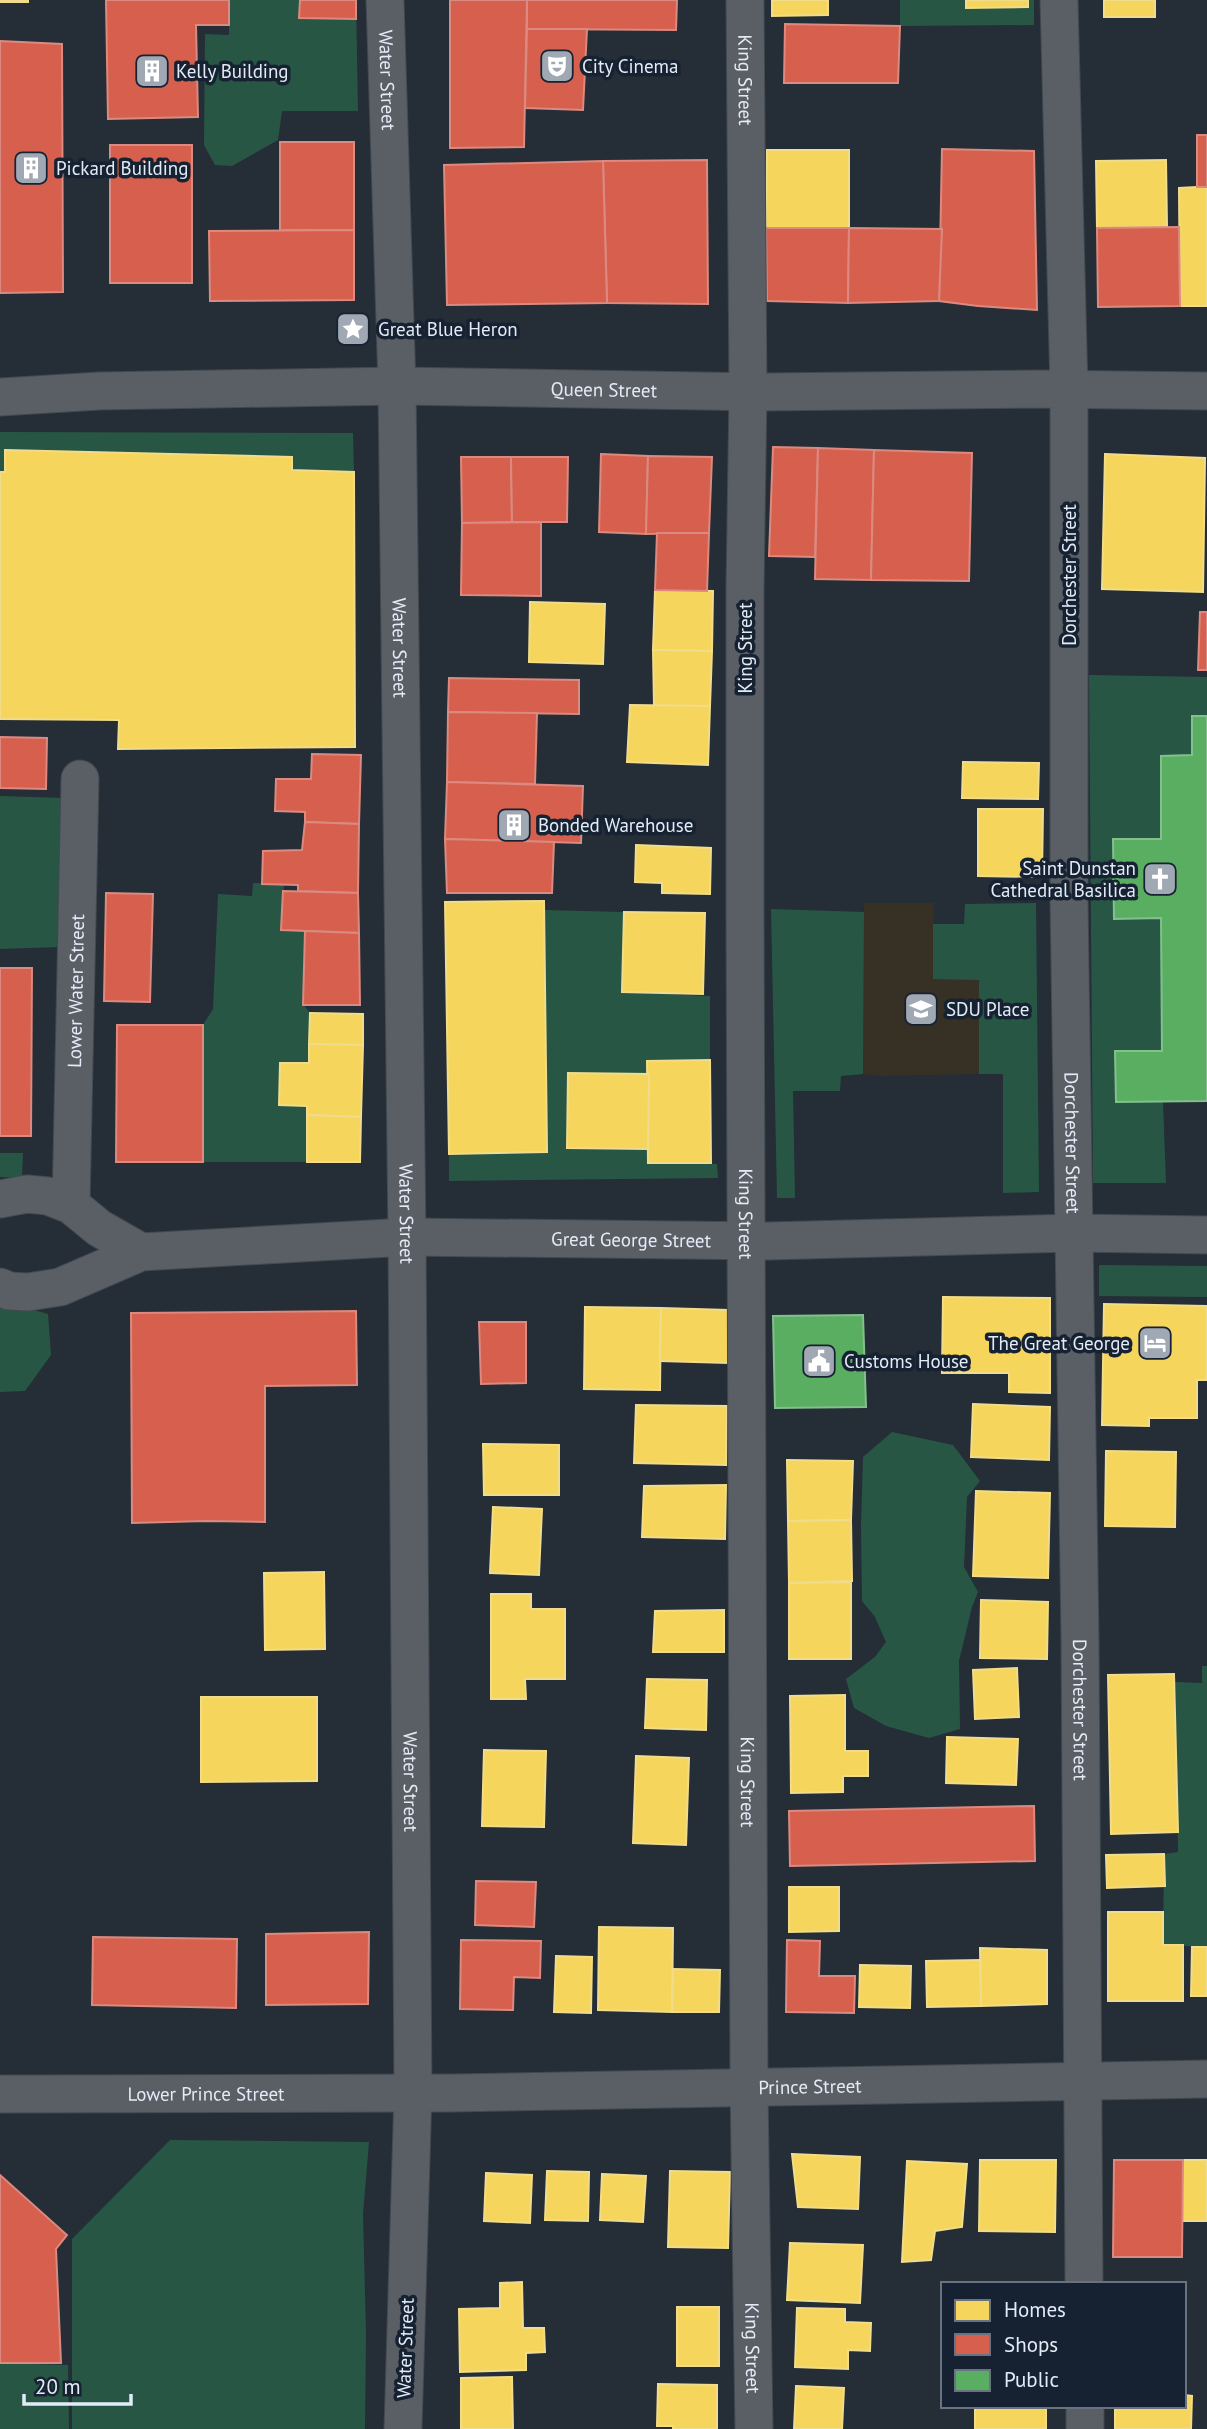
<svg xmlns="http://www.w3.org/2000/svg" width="1207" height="2429" viewBox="0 0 1207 2429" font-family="'PT Sans',sans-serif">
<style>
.education{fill:#373024}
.green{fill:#275744}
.homes{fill:#f6d55c;stroke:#f0dc8a;stroke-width:2}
.shops{fill:#d6604d;stroke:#da8a80;stroke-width:2}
.public{fill:#5aae61;stroke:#83c08e;stroke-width:2}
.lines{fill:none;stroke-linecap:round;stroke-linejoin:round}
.minor-casing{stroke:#424950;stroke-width:39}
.minor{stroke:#5a5f66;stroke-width:37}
.labels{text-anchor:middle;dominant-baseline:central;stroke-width:7;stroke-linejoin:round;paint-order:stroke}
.poi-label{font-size:19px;fill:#e2ebf6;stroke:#162232;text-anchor:start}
.street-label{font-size:19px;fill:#e2ebf6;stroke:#162232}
</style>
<rect width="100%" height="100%" fill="#252d36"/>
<path class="education" d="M864,903H934L933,979H979V1074L881,1076L863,1074Z"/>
<g class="green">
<path d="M229,0H356L358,111H282L278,140L232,166L215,165L204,145L205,34L229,35Z"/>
<path d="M900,0H1034V25L900,26Z"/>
<path d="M0,432L353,433L354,472L292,470V458L0,472Z"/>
<path d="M1089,675L1207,677V716H1192V755L1161,756V839H1114L1161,918L1162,1051L1116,1052V1101H1163L1166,1183H1093Z"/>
<path d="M0,796L65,798L59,947L0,949Z"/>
<path d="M253,883L284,884L281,930L305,931L303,1004L310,1013L309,1063H280L279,1105L307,1106V1162H203V1025L213,1009L218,894L252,896Z"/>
<path d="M1036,903L1039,1192L1003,1193V1074H979V980L933,979V924H964L965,904Z"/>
<path d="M771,909L864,912L863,1074L841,1076L840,1091H793L795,1198H777Z"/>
<path d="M544,910L624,912L622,992L710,996V1060L648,1061L649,1074L568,1073L567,1147L648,1149V1163L717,1164L718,1178L449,1181V1154L547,1152Z"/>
<path d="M0,1153H23L22,1178L0,1177Z"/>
<path d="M1099,1265L1207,1266V1297L1099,1296Z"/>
<path d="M0,1300L48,1314L51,1355L25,1391L0,1392Z"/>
<path d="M892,1432L953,1445L980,1481L967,1497L964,1567L978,1592L972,1607L959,1661L960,1729L929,1738L886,1726L854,1708L846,1679L875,1657L886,1642L875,1617L862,1601L861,1524L863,1457Z"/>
<path d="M1202,1666H1207V1947L1163,1945L1164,1854L1178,1852L1175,1682L1202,1683Z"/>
<path d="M170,2140L369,2142L363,2214L366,2333L365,2429H72V2239Z"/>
<path d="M0,2363L68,2365L69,2429H0Z"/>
</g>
<g class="homes">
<rect x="0" y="0" width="28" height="2"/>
<path d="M772,0H828V15L772,16Z"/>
<path d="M966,0H1028V7L966,8Z"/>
<rect x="1104" y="0" width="51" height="17"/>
<path d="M767,150H849V228H766Z"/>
<path d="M1166,160L1167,227L1097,228L1096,161Z"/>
<path d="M1197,187H1207V306H1180L1179,188Z"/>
<path d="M5,450L292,457V470L354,472L355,747L118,749L119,720L0,719V472H5Z"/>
<path d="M1105,454L1205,458L1203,592L1102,589Z"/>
<path d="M655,590L713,591L712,651L653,650Z"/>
<path d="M530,602L605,604L603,664L529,662Z"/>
<path d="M653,650L712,651L710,706H654Z"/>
<path d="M630,705L710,706L708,765L627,762Z"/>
<path d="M963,762L1039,763L1038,799L962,798Z"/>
<path d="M978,809H1043L1042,877L978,876Z"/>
<path d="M636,845L711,848L710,894L662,893V883L635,882Z"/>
<path d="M544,901L547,1152L449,1154L445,902Z"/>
<path d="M624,912L705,913L703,994L622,992Z"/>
<path d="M310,1013L363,1014V1045L309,1044Z"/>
<path d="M309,1044L363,1045L361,1117L307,1115V1106L279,1105L280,1063H309Z"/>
<path d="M710,1060L711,1163H648L647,1061Z"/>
<path d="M568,1073L649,1074L648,1149L567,1148Z"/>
<path d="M307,1115L361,1117L360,1162H307Z"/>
<path d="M943,1297L1050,1298V1393L1009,1392V1373H942Z"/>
<path d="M1104,1304L1207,1306V1380H1197V1418H1149V1426L1102,1425Z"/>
<path d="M585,1307L661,1308L660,1390L584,1389Z"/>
<path d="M661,1308L728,1310V1363L660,1361Z"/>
<path d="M973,1404L1050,1407L1049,1460L971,1457Z"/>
<path d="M636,1405L727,1406L726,1465L634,1463Z"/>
<path d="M483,1444L559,1445V1495H484Z"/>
<path d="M1106,1451L1176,1452L1175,1527L1105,1526Z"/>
<path d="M787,1460L853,1461L851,1520L788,1521Z"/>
<path d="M726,1485L725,1539L642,1537L644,1486Z"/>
<path d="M976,1491L1050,1493L1048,1578L973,1576Z"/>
<path d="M493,1507L542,1509L539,1575L490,1573Z"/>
<path d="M851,1520L852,1581L789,1583L788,1521Z"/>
<path d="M324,1572L325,1649L265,1650L264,1573Z"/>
<path d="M851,1582V1659H789V1583Z"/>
<path d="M491,1594H531V1609H565V1679H525L526,1699H491Z"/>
<path d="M981,1600L1048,1602L1047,1659L980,1658Z"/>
<path d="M724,1610V1652H653L655,1611Z"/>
<path d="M1017,1668L1019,1717L975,1719L973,1670Z"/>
<path d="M1174,1674L1178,1832L1111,1834L1108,1675Z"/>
<path d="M647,1679L707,1680L706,1730L645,1728Z"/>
<path d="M845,1695V1751H868V1776H843V1792L791,1793L790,1696Z"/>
<path d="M201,1697H317V1781L201,1782Z"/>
<path d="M947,1737L1018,1739L1016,1785L946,1783Z"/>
<path d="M484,1750L546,1751L544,1827L482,1826Z"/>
<path d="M636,1756L689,1758L686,1845L633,1843Z"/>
<path d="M1164,1854L1165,1886L1107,1888L1106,1855Z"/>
<path d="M789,1887H839V1931L789,1932Z"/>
<path d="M1108,1912H1163V1945H1183V2001H1108Z"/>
<path d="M599,1927L673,1928L672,2012L598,2010Z"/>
<path d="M1192,1947H1207V1996H1191Z"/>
<path d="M980,1948L1047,1950V2004L981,2006Z"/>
<path d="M556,1956L592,1957L591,2013L554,2012Z"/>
<path d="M980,1960L981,2006L927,2007L926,1961Z"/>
<path d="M860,1965L911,1966L910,2008L859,2007Z"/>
<path d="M673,1969L720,1970L719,2012H672Z"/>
<path d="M792,2154L860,2157L858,2209L798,2207Z"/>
<path d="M980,2160H1056L1055,2232L979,2231Z"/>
<path d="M1183,2160H1207V2221H1182Z"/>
<path d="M907,2161L967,2164L962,2227L935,2231L931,2260L902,2262Z"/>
<path d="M547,2171L589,2172L588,2221L545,2220Z"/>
<path d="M670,2171L730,2172L728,2248L668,2247Z"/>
<path d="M486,2173L532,2175L530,2223L484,2221Z"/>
<path d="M602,2174L646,2176L643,2222L600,2220Z"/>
<path d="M790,2243L863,2245L860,2303L787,2300Z"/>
<path d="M522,2282L523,2328H544L545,2352L526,2353V2370L460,2372L459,2309L500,2308V2283Z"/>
<rect x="677" y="2307" width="42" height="59"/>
<path d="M797,2308L845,2309V2322L871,2323L870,2351L848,2350V2369L795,2367Z"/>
<path d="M512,2377L513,2429H461V2378Z"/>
<path d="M658,2384L717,2385V2429H673V2426H657Z"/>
<path d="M796,2386L844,2388L842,2429H794Z"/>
<path d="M1184,2395L1192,2396L1191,2429H1115V2406H1184Z"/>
<rect x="975" y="2406" width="71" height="23"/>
</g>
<g class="shops">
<path d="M106,0H229V25H196L198,117L108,119Z"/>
<path d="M300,0H356V19L299,18Z"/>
<path d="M450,0H527L524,147L450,148Z"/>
<path d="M527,0H677L676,30L527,29Z"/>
<path d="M785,24L900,26L898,83H784Z"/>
<path d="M527,29H587L583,110L525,108Z"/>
<path d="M0,41L62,44L63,292L0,293Z"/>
<rect x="1197" y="135" width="10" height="52"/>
<rect x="280" y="142" width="74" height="88"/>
<rect x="110" y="145" width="82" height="138"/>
<path d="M942,149L1034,151L1037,310L978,306L939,301Z"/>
<path d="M707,160L708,304L607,303L603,161Z"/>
<path d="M603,161L607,303L447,305L444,165Z"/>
<path d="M1179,227L1180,306L1098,307L1097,228Z"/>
<path d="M766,228H849L848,303L767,301Z"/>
<path d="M849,228L942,229L939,301L848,303Z"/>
<path d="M354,230V300L210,301L209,231Z"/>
<path d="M773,447L818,448L815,557L769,556Z"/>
<path d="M818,448L874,450L871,580L815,579Z"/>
<path d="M874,450L972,453L969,581L871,580Z"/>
<path d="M601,454L648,456L646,534L599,532Z"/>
<path d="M648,456L712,457L709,533L646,534Z"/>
<path d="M461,457H511L512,522L462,523Z"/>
<path d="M511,457H568L567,522H512Z"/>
<path d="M541,522V596L461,595L462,523Z"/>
<path d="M657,533H709L707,591L655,590Z"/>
<path d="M1200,612H1207V670H1198Z"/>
<path d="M449,678L579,680V714L448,712Z"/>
<path d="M448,712L537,713L535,784L447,782Z"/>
<path d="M0,737L47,738L46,789L0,788Z"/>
<path d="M312,754L361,755L359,824L305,822V812L275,811L276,779H311Z"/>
<path d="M447,782L583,786L581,843L445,839Z"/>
<path d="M305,822L359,824L358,893L298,891V885L262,884L263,851L302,850Z"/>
<path d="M445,839L554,842L552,893H447Z"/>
<path d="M283,891L358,893L359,933L281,930Z"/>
<path d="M106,893L153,894L150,1002L104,1001Z"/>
<path d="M305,931L359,933L360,1005H303Z"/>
<path d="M0,968H32L31,1136H0Z"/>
<path d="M117,1025H203V1162H116Z"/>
<path d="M356,1311L357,1385L265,1386V1522L206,1521L132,1523L131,1313Z"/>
<path d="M479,1322H526V1383L481,1384Z"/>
<path d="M1034,1806L1035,1861L790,1866L789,1811Z"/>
<path d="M476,1881L536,1882L534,1927L475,1925Z"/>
<path d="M369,1932L368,2004L266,2005V1934Z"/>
<path d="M93,1937L237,1939L236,2008L92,2005Z"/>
<path d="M461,1940L541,1941L540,1978L514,1977L513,2010L460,2009Z"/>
<path d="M787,1940L820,1941L819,1976H855L854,2013L786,2012Z"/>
<path d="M1114,2160H1183L1182,2257H1113Z"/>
<path d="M0,2175L67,2235L56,2249L61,2363H0Z"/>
</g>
<g class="public">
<path d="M1192,716H1207V1101L1116,1102L1115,1051H1162L1161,918L1114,919L1113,839H1161V756L1192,755Z"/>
<path d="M863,1315L866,1407L775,1408L773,1316Z"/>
</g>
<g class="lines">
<g class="minor-casing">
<g id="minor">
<path id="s1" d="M385,0L397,386L407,1237L413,2092L403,2429"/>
<path id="s2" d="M745,0L748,391L745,589V908L749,2087L754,2429"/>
<path id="s3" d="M1059,0L1069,389V900L1080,1638L1084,2284"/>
<path id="s4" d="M0,397L99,391L397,386L761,392L1038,389L1207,391"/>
<path d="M0,1199L27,1194L48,1196L71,1205L99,1228L141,1252"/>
<path id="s5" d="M71,1205L80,779"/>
<path id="s6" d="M0,1287L9,1291L28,1292L60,1287L141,1252L407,1237L769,1241L1074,1233L1207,1235"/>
<path id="s7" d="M0,2094L452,2093L1207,2079"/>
<path d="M1085,2406V2429"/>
</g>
</g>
<use href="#minor" class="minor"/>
</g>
<defs>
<g id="theatre-square" transform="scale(1.75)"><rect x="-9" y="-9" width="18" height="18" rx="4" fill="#a0a8b3" stroke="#162232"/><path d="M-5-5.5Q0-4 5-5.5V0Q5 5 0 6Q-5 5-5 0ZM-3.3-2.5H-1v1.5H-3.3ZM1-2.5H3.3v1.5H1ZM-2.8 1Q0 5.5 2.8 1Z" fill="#fff"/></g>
<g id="building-square" transform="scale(1.75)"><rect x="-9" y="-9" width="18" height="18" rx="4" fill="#a0a8b3" stroke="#162232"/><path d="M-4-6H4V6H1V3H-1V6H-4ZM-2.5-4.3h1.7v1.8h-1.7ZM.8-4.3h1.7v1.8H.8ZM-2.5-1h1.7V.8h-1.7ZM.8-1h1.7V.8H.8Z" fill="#fff"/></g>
<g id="sight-square" transform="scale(1.75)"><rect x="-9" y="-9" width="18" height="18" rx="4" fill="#a0a8b3" stroke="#162232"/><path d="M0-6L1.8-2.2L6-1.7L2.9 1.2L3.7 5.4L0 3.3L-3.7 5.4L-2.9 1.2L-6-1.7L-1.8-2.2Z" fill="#fff"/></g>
<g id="church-square" transform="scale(1.75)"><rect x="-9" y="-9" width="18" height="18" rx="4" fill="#a0a8b3" stroke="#162232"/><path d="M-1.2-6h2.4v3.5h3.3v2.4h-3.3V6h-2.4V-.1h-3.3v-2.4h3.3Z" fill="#fff"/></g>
<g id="university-square" transform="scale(1.75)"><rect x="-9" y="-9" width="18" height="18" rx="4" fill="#a0a8b3" stroke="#162232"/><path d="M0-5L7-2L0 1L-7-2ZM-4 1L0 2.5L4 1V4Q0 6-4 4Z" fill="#fff"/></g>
<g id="hotel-square" transform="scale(1.75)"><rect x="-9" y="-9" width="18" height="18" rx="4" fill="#a0a8b3" stroke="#162232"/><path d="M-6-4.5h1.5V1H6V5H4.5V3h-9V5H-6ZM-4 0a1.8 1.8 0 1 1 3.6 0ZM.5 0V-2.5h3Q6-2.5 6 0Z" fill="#fff"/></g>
<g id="civic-square" transform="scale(1.75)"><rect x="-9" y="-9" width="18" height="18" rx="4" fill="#a0a8b3" stroke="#162232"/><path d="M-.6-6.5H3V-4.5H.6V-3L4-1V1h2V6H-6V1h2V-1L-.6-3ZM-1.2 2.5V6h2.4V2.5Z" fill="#fff"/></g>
</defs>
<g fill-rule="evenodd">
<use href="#theatre-square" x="557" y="66"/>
<use href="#building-square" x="152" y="71"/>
<use href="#building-square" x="31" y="168"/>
<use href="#sight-square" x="353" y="329"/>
<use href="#building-square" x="514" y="825"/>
<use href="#church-square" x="1160" y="879"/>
<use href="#university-square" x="921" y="1009"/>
<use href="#hotel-square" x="1155" y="1343"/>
<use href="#civic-square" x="819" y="1361"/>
</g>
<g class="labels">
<g class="poi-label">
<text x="582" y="66">City Cinema</text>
<text x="176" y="71">Kelly Building</text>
<text x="56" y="168">Pickard Building</text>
<text x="378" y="329">Great Blue Heron</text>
<text x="538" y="825">Bonded Warehouse</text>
<text x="1136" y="868" text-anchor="end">Saint Dunstan<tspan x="1136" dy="22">Cathedral Basilica</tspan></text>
<text x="946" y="1009">SDU Place</text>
<text x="1130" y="1343" text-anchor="end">The Great George</text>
<text x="844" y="1361">Customs House</text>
</g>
<g class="street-label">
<text stroke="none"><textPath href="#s1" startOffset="80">Water Street</textPath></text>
<text stroke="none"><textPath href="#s2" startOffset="80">King Street</textPath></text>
<text stroke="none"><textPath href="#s4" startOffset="604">Queen Street</textPath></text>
<text transform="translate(1069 575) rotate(-90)">Dorchester Street</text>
<text stroke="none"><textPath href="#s1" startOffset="648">Water Street</textPath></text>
<text transform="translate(745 648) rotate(-90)">King Street</text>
<text stroke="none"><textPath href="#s5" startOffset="214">Lower Water Street</textPath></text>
<text stroke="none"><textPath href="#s3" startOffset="1143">Dorchester Street</textPath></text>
<text stroke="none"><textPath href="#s1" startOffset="1214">Water Street</textPath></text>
<text stroke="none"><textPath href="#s2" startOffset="1214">King Street</textPath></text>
<text stroke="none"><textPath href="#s6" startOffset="640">Great George Street</textPath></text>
<text stroke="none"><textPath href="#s3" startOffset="1710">Dorchester Street</textPath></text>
<text stroke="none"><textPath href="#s1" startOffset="1782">Water Street</textPath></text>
<text stroke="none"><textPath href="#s2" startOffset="1782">King Street</textPath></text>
<text stroke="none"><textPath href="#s7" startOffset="810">Prince Street</textPath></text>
<text stroke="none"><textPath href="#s7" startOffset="206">Lower Prince Street</textPath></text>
<text transform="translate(405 2348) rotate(-88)">Water Street</text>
<text stroke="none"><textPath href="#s2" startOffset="2348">King Street</textPath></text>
</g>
</g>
<rect x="941" y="2282" width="245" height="126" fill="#162232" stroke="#687280" stroke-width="2"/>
<rect x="955" y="2300" width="35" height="21" fill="#f6d55c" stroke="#687280" stroke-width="2"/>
<text x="1004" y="2317" font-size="21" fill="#e2ebf6">Homes</text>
<rect x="955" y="2334" width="35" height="21" fill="#d6604d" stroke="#687280" stroke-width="2"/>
<text x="1004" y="2352" font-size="21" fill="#e2ebf6">Shops</text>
<rect x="955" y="2370" width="35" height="21" fill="#5aae61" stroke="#687280" stroke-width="2"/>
<text x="1004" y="2387" font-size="21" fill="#e2ebf6">Public</text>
<path d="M24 2394v10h107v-10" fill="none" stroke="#e2ebf6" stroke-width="3.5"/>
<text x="35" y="2394" font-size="21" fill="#e2ebf6" stroke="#162232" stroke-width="5" paint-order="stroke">20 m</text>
</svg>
